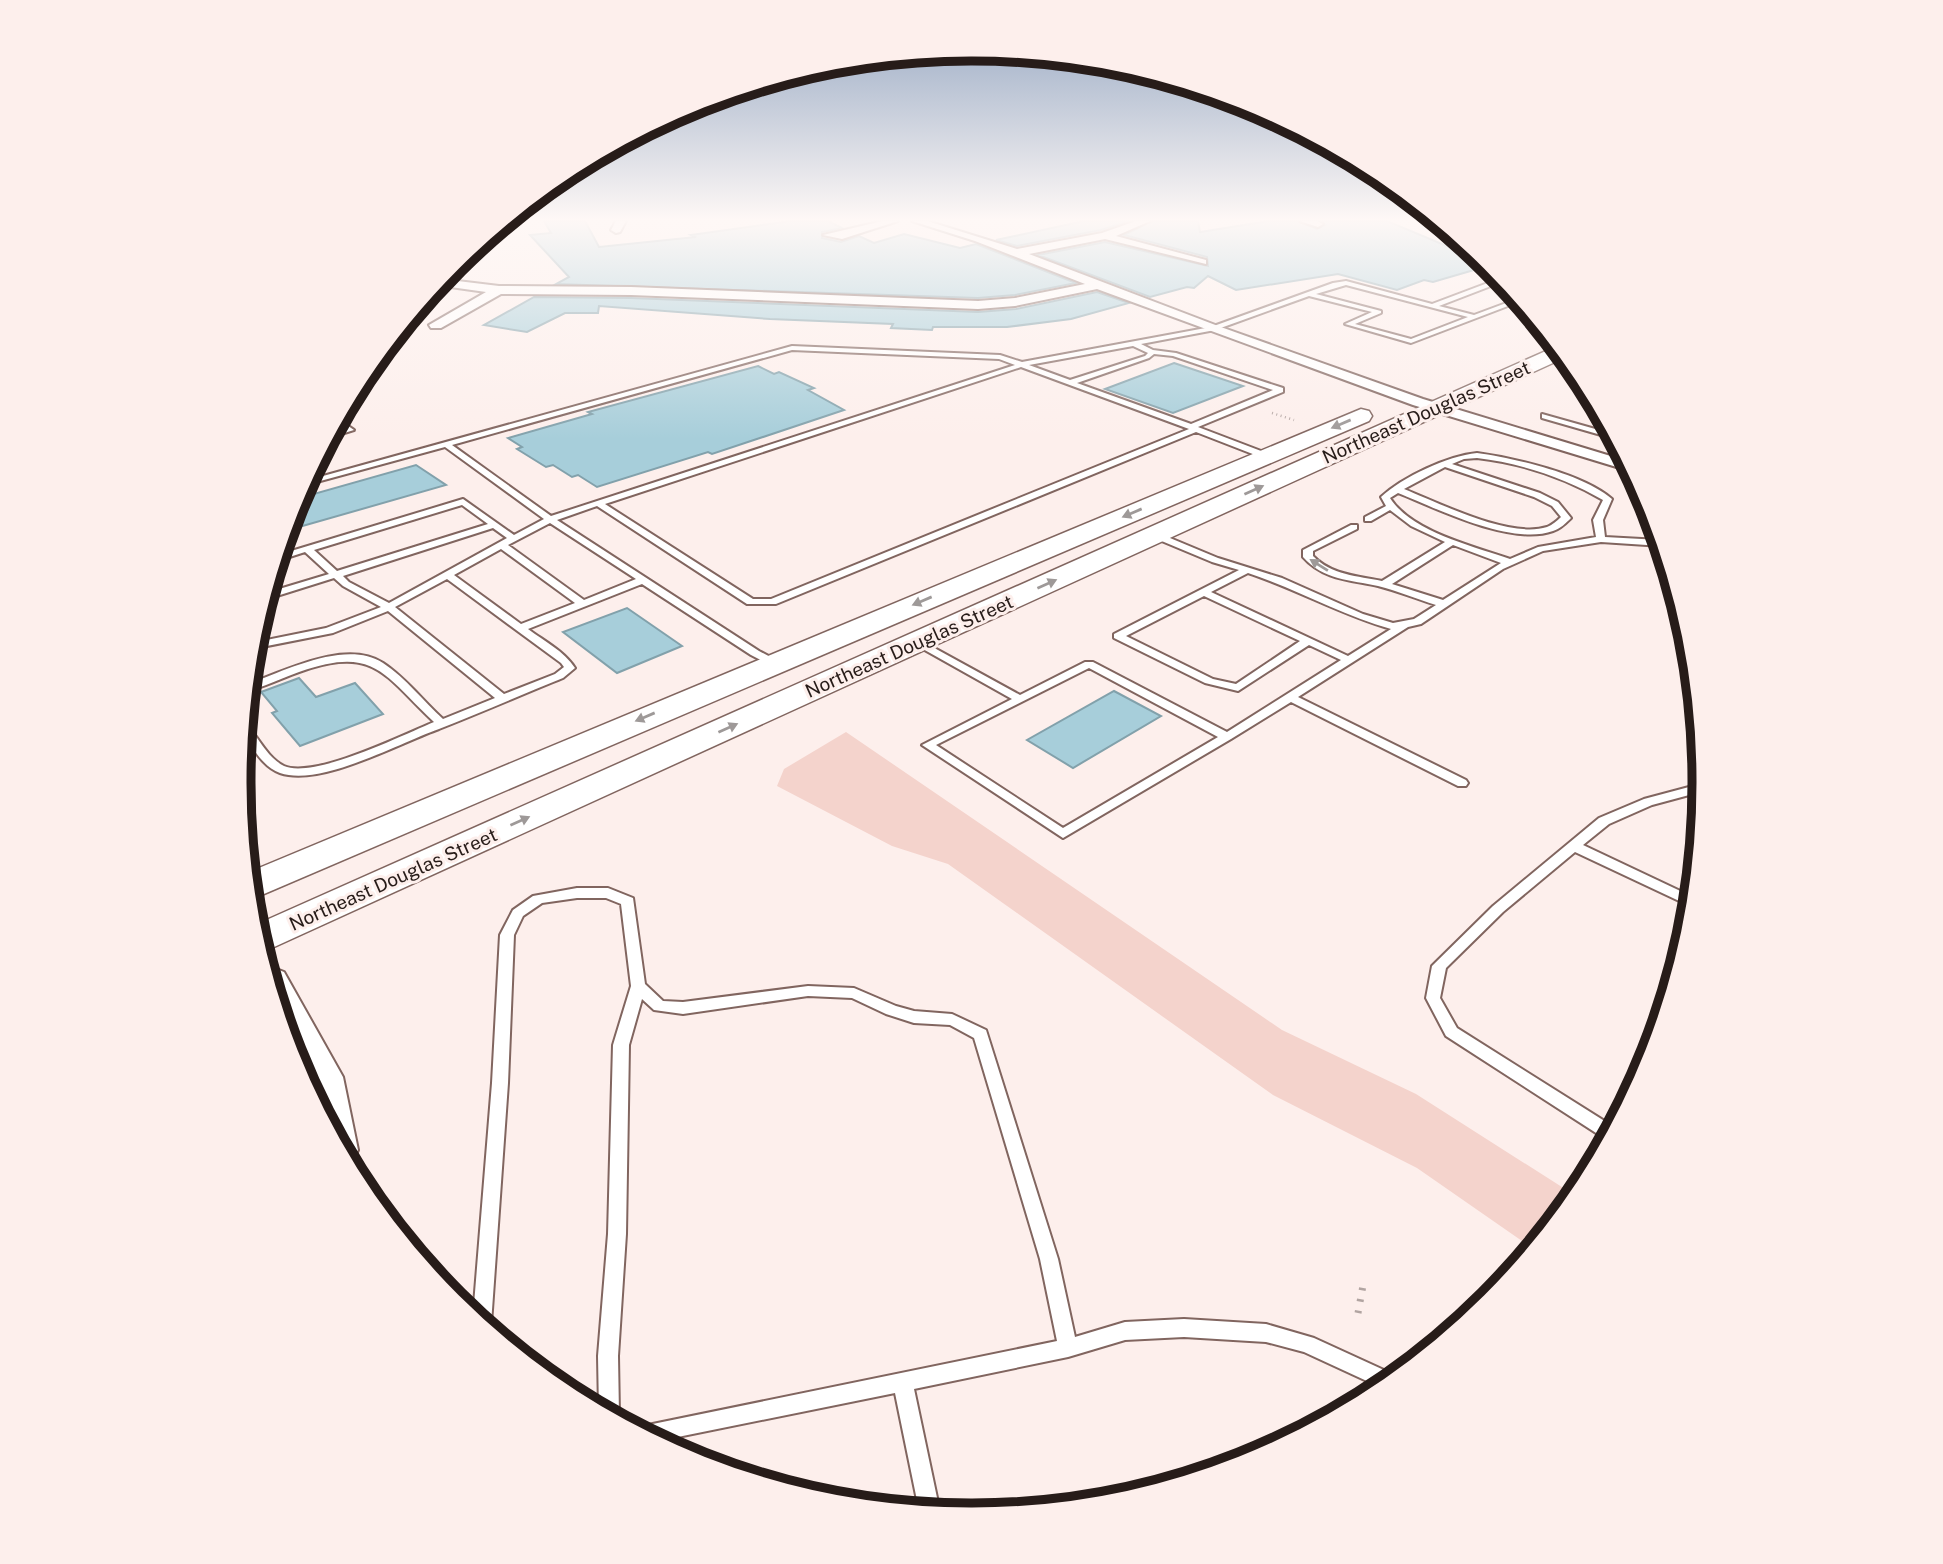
<svg xmlns="http://www.w3.org/2000/svg" width="1943" height="1564" viewBox="0 0 1943 1564" font-family="'Public Sans',sans-serif">
<style>
.green{fill:#f4d3cc}
.building{fill:#a7ceda;stroke:#82a1ab;stroke-width:2}
.lines{fill:none;stroke-linecap:round;stroke-linejoin:round}
.service-casing{stroke:#81655f;stroke-width:4}
.minor-casing{stroke:#81655f;stroke-width:4}
.secondary-casing{stroke:#81655f;stroke-width:3}
.path-far2{stroke:#b1a4a1;stroke-width:2;stroke-dasharray:1 2.5;stroke-linecap:butt}
.path-far1{stroke:#b1a4a1;stroke-width:2.5;stroke-dasharray:1 3.5;stroke-linecap:butt}
.path{stroke:#b1a4a1;stroke-width:7;stroke-dasharray:2.5 9;stroke-linecap:butt}
.service{fill:#fff;fill-rule:evenodd}
.minor{fill:#fff;fill-rule:evenodd}
.secondary{fill:#fff;fill-rule:evenodd}
.oneway{fill:#9e9998}
.labels{text-anchor:middle;dominant-baseline:central;stroke-width:6;stroke-linejoin:round;paint-order:stroke}
.street-label{font-size:19px;fill:#271c19;stroke:#fdefec}
.rim{fill:none;stroke:#271c19;stroke-width:9}
</style>
<rect width="100%" height="100%" fill="#fdefec"/>
<path class="green" d="M846,732L1282,1030L1416,1094L1576,1196L1532,1248L1417,1168L1273,1095L948,864L892,846L777,786L784,769Z"/>
<g class="building">
<path d="M544,221H585L599,247L696,237L691,235L791,221H828L842,228L822,232V238L841,242L859,236L874,243L904,234L960,248L976,244L1076,283L1015,295L978,298L556,284L569,277L530,235L551,233Z"/>
<path d="M1084,221H1129L1101,230L1017,246L996,240Z"/>
<path d="M1152,221H1198L1200,232L1269,221H1297L1317,229L1325,225L1322,221H1387L1449,247L1458,244L1469,247L1491,265L1433,282L1424,280L1397,290L1338,274L1236,290L1208,276L1194,288L1187,287L1150,297L1038,255L1105,242L1208,266L1207,257L1124,235Z"/>
<path d="M1097,292L1129,303L1071,319L1007,327H933L932,330L891,328L893,324L770,319L599,306L598,313H565L527,332L484,325L534,297L631,298L978,312L1016,309Z"/>
<path d="M1174,363L1243,386L1173,413L1105,389Z"/>
<path d="M758,366L774,374L779,372L814,388L808,390L844,410L712,454L708,452L597,487L578,475L572,477L553,465L546,467L517,449L522,447L508,438L592,414L588,412Z"/>
<path d="M416,465L446,485L285,531L296,499Z"/>
<path d="M627,608L682,646L617,673L563,632Z"/>
<path d="M299,678L316,697L355,683L383,714L300,746L272,713L277,711L261,692Z"/>
<path d="M1114,691L1161,716L1073,768L1027,740Z"/>
</g>
<g class="lines">
<g class="service-casing">
<g id="service">
<path d="M1501,278L1504,281L1439,306L1474,315L1517,299L1521,301L1411,343L1345,324L1372,312L1309,296L1215,330L1141,344L1153,350L1176,353L1283,388V392L1198,427L1269,454V458H1263L1196,432L776,604H747L597,506L557,520L759,651L778,661L779,663L778,665H770L751,655L642,584L528,629C544,641 564,651 575,668L563,678C521,695 480,713 439,729C399,743 321,787 280,773C263,767 253,748 243,735L244,725L248,726C259,739 268,758 284,766C314,779 403,735 434,722C383,674 375,645 299,672C282,678 265,687 247,691L248,684C285,671 346,639 383,663C406,678 423,701 443,719L495,698L388,611L333,633L252,649V643L326,628L381,607L343,586L334,578L264,600L266,593L329,574L305,552L277,561L278,555L463,499L514,535L544,519L445,447L302,486L305,481L792,346L1000,355L1022,362L1211,327L1333,283L1346,281L1432,304ZM1346,285L1468,317L1411,339L1355,324L1381,313V311L1316,294ZM1133,346L1148,353L1145,356L1070,380L1029,365ZM792,350L999,359L1015,365L551,516L452,445ZM1154,354L1173,356L1273,390L1191,424L1077,383L1149,358ZM1021,367L1189,429L771,599H753L605,504ZM462,505L488,524L337,571L314,550ZM550,523L636,579L584,600L508,545ZM493,528L507,538L389,603L349,582L343,576ZM501,549L575,603L521,624L454,575ZM447,579L561,663L564,667L555,674L504,694L395,607Z"/>
<path d="M1542,414L1613,434L1615,439L1542,418Z"/>
<path d="M338,419L354,430L328,438L331,433L344,429L336,424Z"/>
<path d="M1477,453C1514,458 1583,474 1612,499L1603,520L1605,537L1660,540L1662,546L1601,542L1543,551L1503,569L1421,624L1408,627L1298,697L1466,780L1468,783L1466,786H1458L1291,702L1231,739L1063,838L922,745L1012,699L914,644L913,642L914,640L918,639L1020,695L1085,662H1093L1227,732L1341,660L1309,645L1238,691L1205,683L1114,638V634L1239,570L1212,562L1152,537V533H1158L1218,558L1282,578L1363,614L1393,623L1414,619L1436,605C1417,599 1398,591 1378,586C1351,580 1323,580 1303,557V550L1351,525H1357V529L1313,551V556C1331,575 1358,576 1382,581L1445,542L1411,526L1390,510L1371,521H1365V517L1386,506L1381,497C1403,477 1447,456 1477,453ZM1477,458C1520,463 1565,478 1603,500L1593,520L1596,537L1538,547L1510,559C1473,546 1412,532 1390,498L1398,493C1438,509 1511,546 1553,531C1560,529 1566,523 1571,518L1558,502L1540,493L1452,464L1464,459ZM1445,467L1534,497L1552,506L1561,517C1557,521 1552,525 1547,527C1510,539 1439,503 1404,489ZM1453,545L1501,563L1443,600L1392,584ZM1248,573C1297,589 1341,615 1391,629L1348,656L1211,592ZM1204,596L1300,641L1236,684L1213,679L1126,636ZM1089,668L1218,737L1063,828L936,745Z"/>
<path d="M1704,783V791L1652,805L1609,824L1583,845L1693,897L1692,907L1575,852L1503,912L1446,968L1440,998L1457,1028L1614,1127L1607,1140L1446,1036L1426,998L1432,966L1493,906L1599,818L1644,799Z"/>
<path d="M577,888H608L633,898L645,984L663,1001L683,1002L808,986L854,988L896,1006L914,1011L952,1014L986,1030L1058,1259L1075,1337L1125,1322L1184,1319L1266,1324L1314,1338L1397,1376L1382,1388L1304,1352L1266,1342L1184,1337L1125,1340L1068,1357L914,1389L940,1512L919,1510L895,1393L658,1441L636,1430L638,1427L1057,1341L1040,1259L974,1038L950,1025L914,1023L886,1014L852,998L808,996L683,1014L654,1010L642,999L629,1045L626,1234L618,1356L619,1415L617,1420L599,1410L598,1356L608,1234L613,1045L631,986L621,904L606,898H577L542,903L523,916L514,935L508,1083L491,1324L489,1330L473,1317L492,1083L500,935L513,910L533,896Z"/>
</g>
</g>
<g class="minor-casing">
<g id="minor">
<path d="M616,221H626L620,232L616,233L611,230Z"/>
<path d="M883,221H898L842,239L823,235Z"/>
<path d="M912,221H927L1017,249L1102,233L1136,221H1150L1116,236L1206,260V264L1105,239L1029,254L1218,326L1423,399L1627,461L1633,472L1413,405L1097,289L1015,306L978,309L631,295L501,294L441,328H431L429,325L486,292L436,285L441,279L499,286L631,287L978,301L1015,298L1085,284L975,241Z"/>
<path d="M1300,221H1317L1323,224L1318,227Z"/>
<path d="M274,968L284,972L343,1077L358,1150L353,1160L347,1162L316,1103L311,1077L282,1022L266,969Z"/>
</g>
</g>
<g class="secondary-casing">
<g id="secondary">
<path d="M1557,346L1566,357L261,953L253,926Z"/>
<path d="M1361,409L1369,411L1372,416L1369,421L250,900L247,873Z"/>
</g>
</g>
<path class="path-far2" d="M1460,244L1467,245"/>
<path class="path-far1" d="M1272,413L1294,420"/>
<path class="path" d="M1358,1313L1364,1280"/>
<use href="#service" class="service"/>
<use href="#minor" class="minor"/>
<use href="#secondary" class="secondary"/>
</g>
<defs><path id="oneway-solid" d="M-6-.8H1V-3.2L6.5 0L1 3.2V.8H-6Z" transform="scale(1.75)"/></defs>
<g class="oneway">
<use href="#oneway-solid" transform="translate(1341 424) rotate(157)"/>
<use href="#oneway-solid" transform="translate(1254 490) rotate(-24)"/>
<use href="#oneway-solid" transform="translate(1132 513) rotate(157)"/>
<use href="#oneway-solid" transform="translate(1319 565) rotate(-148)"/>
<use href="#oneway-solid" transform="translate(1047 584) rotate(-24)"/>
<use href="#oneway-solid" transform="translate(922 601) rotate(157)"/>
<use href="#oneway-solid" transform="translate(645 717) rotate(157)"/>
<use href="#oneway-solid" transform="translate(728 728) rotate(-24)"/>
<use href="#oneway-solid" transform="translate(520 821) rotate(-24)"/>
</g>
<linearGradient id="sky" x2="0" y2="1"><stop stop-color="#91a4c0"/><stop offset="0.5" stop-color="#fef8f6"/><stop offset="1" stop-color="#fef8f6" stop-opacity="0"/></linearGradient>
<rect width="1943" height="439" fill="url(#sky)"/>
<g class="labels">
<g class="street-label">
<text transform="translate(1426 412) rotate(-24)">Northeast Douglas Street</text>
<text transform="translate(909 646) rotate(-24)">Northeast Douglas Street</text>
<text transform="translate(393 879) rotate(-24)">Northeast Douglas Street</text>
</g>
</g>
<path d="M0 0H1943V1564H0ZM971 61H972A720 720 0 0 1 1692 781V783A720 720 0 0 1 972 1503H971A720 720 0 0 1 251 783V781A720 720 0 0 1 971 61Z" fill="#fdefec" fill-rule="evenodd"/>
<path class="rim" d="M971 61H972A720 720 0 0 1 1692 781V783A720 720 0 0 1 972 1503H971A720 720 0 0 1 251 783V781A720 720 0 0 1 971 61Z"/>
</svg>
